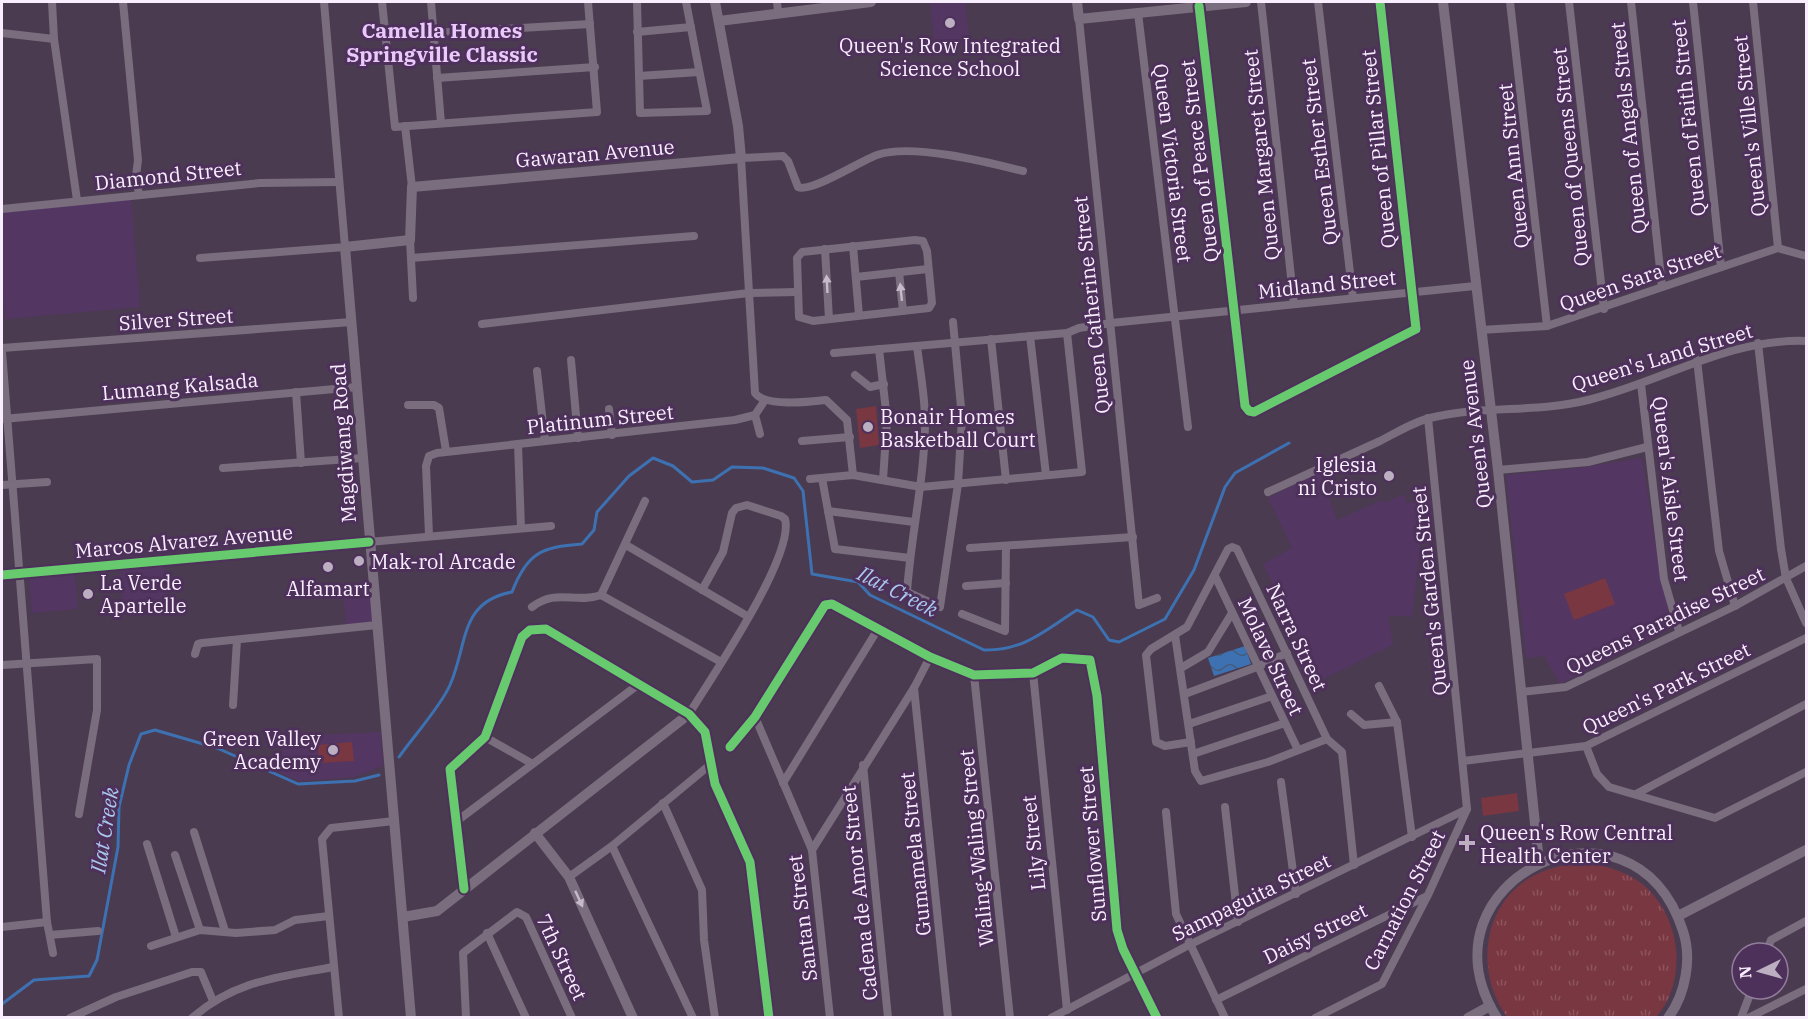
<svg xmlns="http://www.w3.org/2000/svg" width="1808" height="1019" viewBox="0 0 1808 1019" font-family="'IBM Plex Serif',serif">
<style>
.built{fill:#543663}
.grass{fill:url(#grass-tufts)}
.pitch{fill:#793742}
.water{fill:url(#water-waves)}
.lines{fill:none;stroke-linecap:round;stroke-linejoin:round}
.stream{stroke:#3d71b1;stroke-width:3}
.street{stroke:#796d7e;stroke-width:8}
.secondary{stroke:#796d7e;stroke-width:10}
.cycleway-casing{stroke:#4e315b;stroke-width:13}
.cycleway{stroke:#67ca6e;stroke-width:9}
.oneway{fill:#c6bacb}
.poi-dot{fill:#bcafc1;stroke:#4e315b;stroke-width:2}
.labels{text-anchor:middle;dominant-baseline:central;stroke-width:6;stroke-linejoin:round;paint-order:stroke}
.poi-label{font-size:20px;fill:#f9eefe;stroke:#4e315b;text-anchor:start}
.street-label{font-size:20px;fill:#f9eefe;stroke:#4e315b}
.neighbourhood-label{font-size:21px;font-weight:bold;fill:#ebc9fd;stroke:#4e315b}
.water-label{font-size:21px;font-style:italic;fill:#abc9ee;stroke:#4e315b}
</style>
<defs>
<pattern id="grass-tufts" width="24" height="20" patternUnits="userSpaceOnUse" patternTransform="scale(1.5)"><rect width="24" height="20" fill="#793742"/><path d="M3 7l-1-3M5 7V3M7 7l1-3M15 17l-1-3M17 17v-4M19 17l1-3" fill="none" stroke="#8d545e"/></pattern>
<pattern id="water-waves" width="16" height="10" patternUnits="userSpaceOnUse" patternTransform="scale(1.5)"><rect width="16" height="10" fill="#3d71b1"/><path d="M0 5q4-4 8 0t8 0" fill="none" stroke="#445c7e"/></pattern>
</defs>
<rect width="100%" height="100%" fill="#4a3b51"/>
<g class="built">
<path d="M930,2H965L970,44L935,48Z"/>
<path d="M131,199L140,307L5,319L2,275V211Z"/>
<path d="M1642,458L1660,574L1672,628L1560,684L1544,656L1526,658L1506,475L1578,468Z"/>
<path d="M1320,472L1337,520L1382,500L1384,503L1405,494L1406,503L1431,500L1433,526L1422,529L1412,617L1388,615L1393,645L1319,681L1263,564L1292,548L1268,498Z"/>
<path d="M164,564L167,603L123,607L119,568Z"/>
<path d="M75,573L78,609L32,613L29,577Z"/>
<path d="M370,588L373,622L346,625L343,590Z"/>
<path d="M292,730L316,735L381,732L383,766L355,777L299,781L275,771Z"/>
</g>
<path class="grass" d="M1586,863C1605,866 1622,870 1638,881C1680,910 1690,979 1656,1017H1507C1475,973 1481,905 1533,876C1550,867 1567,864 1586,863Z"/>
<g class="pitch">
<path d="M876,406L879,445L860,448L856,409Z"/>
<path d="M1605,578L1615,604L1574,620L1564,594Z"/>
<path d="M352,742L354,761L319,763L318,745Z"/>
<path d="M1517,793L1519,811L1483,816L1481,798Z"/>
</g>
<path class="water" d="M1245,646L1251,664L1214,676L1208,658Z"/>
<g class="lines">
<g class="stream">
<path d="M399,757C413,737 441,706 450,685C468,644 459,602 512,592C527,553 541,547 582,544L594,530L597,512L629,476L653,458L673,466L692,482L713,480L732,467L763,468L794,478L803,491L812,574L858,582L870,595L984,650C1024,651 1045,630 1077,610L1093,617L1109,640L1119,642L1165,619L1194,570L1225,487L1235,473L1289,443"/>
<path d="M2,1004L34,980L89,976L97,960L118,847L119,807L129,765L141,734L155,730L217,748L298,784L355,781L379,775"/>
</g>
<g class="street">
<path d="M52,2L54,39L77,200"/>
<path d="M123,2L138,160L136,176L139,195"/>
<path d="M382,2L395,127L597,112L588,2"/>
<path d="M431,2L441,123"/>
<path d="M637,2L640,113L707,111L686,2"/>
<path d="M777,2L778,12"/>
<path d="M1261,2L1294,304"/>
<path d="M1318,2L1353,298"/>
<path d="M1510,2L1547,326"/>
<path d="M1569,2L1604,309"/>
<path d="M1631,2L1662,287"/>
<path d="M1693,2L1721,267"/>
<path d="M1753,2L1778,248"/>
<path d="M1199,6L1245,406L1249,411L1254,412L1416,329L1380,2"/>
<path d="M1138,13L1188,427"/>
<path d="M1079,19L1139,605L1157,598"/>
<path d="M637,32L691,27"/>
<path d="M2,33L54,39"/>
<path d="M433,33L590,24"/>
<path d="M639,76L699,72"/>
<path d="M437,78L595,67"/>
<path d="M405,126L412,187"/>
<path d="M2,209L260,183L339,182"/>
<path d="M410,240L413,298"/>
<path d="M915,240L923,241L927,251L932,303L929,308L813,321L799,317L797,258L802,252Z"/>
<path d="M853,246L859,315"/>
<path d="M825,249L829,319"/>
<path d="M200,258L345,247L324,2"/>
<path d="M411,258L694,236"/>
<path d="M899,272L903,311"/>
<path d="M856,277L928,269"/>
<path d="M482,324L749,293L797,292"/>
<path d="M1481,330L1547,326L1778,248L1806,256"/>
<path d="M1030,336L1046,475"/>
<path d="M991,339L1006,480"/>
<path d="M1758,343L1781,549L1786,578L1806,623"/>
<path d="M917,346C920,371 925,396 925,420C925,478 911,534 907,592L940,607L958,484L962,418L953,322"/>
<path d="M2,348L352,322"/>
<path d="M879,349L887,420L883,480"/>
<path d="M2,352L47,922L53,953"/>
<path d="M834,353L1067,333L1079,328L1111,323L1475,286"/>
<path d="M571,360L578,438"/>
<path d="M1697,360L1719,551L1735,606"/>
<path d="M537,371L545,441"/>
<path d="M855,375L870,387L884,384"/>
<path d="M1641,384L1664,579L1679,631"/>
<path d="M296,392L301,463"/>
<path d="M408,405H434L439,408L446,451"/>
<path d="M609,409L612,435"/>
<path d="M755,415L760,434"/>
<path d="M3,419L357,387"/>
<path d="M802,441L850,437"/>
<path d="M518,444L521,528"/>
<path d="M223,468L363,458"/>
<path d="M1498,470L1588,462L1647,447"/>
<path d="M853,475L847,420L826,400C809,402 765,407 755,393L741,158L783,156L788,161L798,187C811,193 860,161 877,155C912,143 987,162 1023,171"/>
<path d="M822,478L835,549L910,558"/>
<path d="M810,479L853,475L921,487L1082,472L1067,333"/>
<path d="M2,485L47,482"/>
<path d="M1268,492C1305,475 1342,458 1380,441C1396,433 1413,422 1430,418C1482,405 1537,413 1588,400C1662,382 1728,338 1806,341"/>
<path d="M828,511L914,522"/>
<path d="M429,535L426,466L429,456L437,453L735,420L755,415L765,400"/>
<path d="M369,542L551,526"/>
<path d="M626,545L747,616"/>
<path d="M970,548L1133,537"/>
<path d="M1215,576L1298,750"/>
<path d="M966,586L1006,583"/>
<path d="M601,595L645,501"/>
<path d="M532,607C556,588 575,604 601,595L721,662"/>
<path d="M962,614L1005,631L1006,547"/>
<path d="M1175,635L1195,771L1201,781L1268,762L1327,739"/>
<path d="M195,654L198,644L202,643L377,625"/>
<path d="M2,665L97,659V710L79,814"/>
<path d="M1181,668L1208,652L1232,613"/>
<path d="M1033,673L1067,1010"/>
<path d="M974,675L1010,1018"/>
<path d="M1379,686L1397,722L1412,837"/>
<path d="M914,688L948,1018"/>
<path d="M1522,692L1566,687L1735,606L1806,566"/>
<path d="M1185,694L1257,667L1287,653"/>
<path d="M233,705L237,640"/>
<path d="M1351,714L1364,725L1397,722"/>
<path d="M755,717L812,850L830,1018"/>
<path d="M1189,724L1272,696"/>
<path d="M485,737L531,763"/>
<path d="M1191,742L1165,746L1156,742L1146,655L1151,649L1187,627L1228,549L1232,547L1237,549L1327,739L1342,752L1354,865"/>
<path d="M1586,746L1597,774L1609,787L1715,818L1806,772"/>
<path d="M730,747L755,717L825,605L832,604L930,657L974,675L1033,673L1062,658L1090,660L1097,696L1117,930L1123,949L1157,1018"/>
<path d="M1193,754L1285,723"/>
<path d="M1463,761L1586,746L1806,638"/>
<path d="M863,765L888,1018"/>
<path d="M1281,782L1296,894"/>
<path d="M783,783L878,629"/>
<path d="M1636,794L1806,704"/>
<path d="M663,803L702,890L704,940L715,1018"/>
<path d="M1225,807L1238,922"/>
<path d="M1166,812L1176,914L1225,1018"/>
<path d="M457,821L639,684"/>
<path d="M194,832L225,931"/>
<path d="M147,844L176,937"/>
<path d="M612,846L693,1018"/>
<path d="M812,850L914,688L930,657"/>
<path d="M175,855L200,930"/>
<path d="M569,877L612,846L711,764"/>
<path d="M464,889L450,769L485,737L522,637L530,630L546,629L689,714C711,678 795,556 785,519L781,516L747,505L736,508L732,513L723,552L702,590"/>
<path d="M2,927L47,922"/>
<path d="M487,933L526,1018"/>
<path d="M50,935L98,931"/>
<path d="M151,946L200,930L236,933L275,930L295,920L329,916"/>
<path d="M1766,953L1771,940L1806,921"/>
<path d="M1216,1000L1427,896"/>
<path d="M70,1018L116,997L192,972H201L213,1001"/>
<path d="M192,1018C235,980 280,977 333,967"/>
<path d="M339,1018L322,839L331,828L394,821"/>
<path d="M466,1018L463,953L517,912L526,917L572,1018"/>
<path d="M1051,1018L1189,945L1467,809"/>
<path d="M1315,1018L1382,984L1428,895L1467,809L1428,418"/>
<path d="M1741,1018L1752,989"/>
<path d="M1748,1018L1806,989"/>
</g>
<g class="secondary">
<path d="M1077,2L1079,19L1246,2"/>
<path d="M1443,2L1498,470L1539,862"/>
<path d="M719,21L871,2"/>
<path d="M2,575L369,542"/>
<path d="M535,833L569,877L633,1018"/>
<path d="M1678,916L1806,850"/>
<path d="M403,917L437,911L689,714L705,732L715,784L750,862L769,1018"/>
<path d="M411,1018L345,247L410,240L412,187L741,158L738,126L715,2"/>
<path d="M1468,1018L1490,1006"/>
<path d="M1497,1018C1411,880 1633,775 1683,931C1692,958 1686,994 1668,1018"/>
</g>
<g class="cycleway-casing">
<g id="cycleway">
<path d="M1199,6L1245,406L1249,411L1254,412L1416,329L1380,2"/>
<path d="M2,575L369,542"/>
<path d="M730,747L755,717L825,605L832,604L930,657L974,675L1033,673L1062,658L1090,660L1097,696L1117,930L1123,949L1157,1018"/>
<path d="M464,889L450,769L485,737L522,637L530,630L546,629L689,714L705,732L715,784L750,862L769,1018"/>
</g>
</g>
<use href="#cycleway" class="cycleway"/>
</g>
<defs><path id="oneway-solid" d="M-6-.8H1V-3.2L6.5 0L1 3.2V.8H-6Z" transform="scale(1.5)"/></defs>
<g class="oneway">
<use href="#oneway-solid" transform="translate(827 284) rotate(-93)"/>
<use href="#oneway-solid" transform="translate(901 292) rotate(-96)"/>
<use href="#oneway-solid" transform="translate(579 899) rotate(65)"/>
</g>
<g class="poi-dot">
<circle cx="950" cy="23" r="6"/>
<circle cx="868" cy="427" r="6"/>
<circle cx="1389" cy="476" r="6"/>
<circle cx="359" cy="561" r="6"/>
<circle cx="328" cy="567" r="6"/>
<circle cx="88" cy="594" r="6"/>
<circle cx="333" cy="750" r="6"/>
<path d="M1464 834h6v6h6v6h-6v6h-6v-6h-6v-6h6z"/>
</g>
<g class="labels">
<g class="poi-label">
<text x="950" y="45" text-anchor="middle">Queen's Row Integrated<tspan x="950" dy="23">Science School</tspan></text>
<text x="880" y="416">Bonair Homes<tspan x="880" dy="23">Basketball Court</tspan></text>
<text x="1377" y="464" text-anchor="end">Iglesia<tspan x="1377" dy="23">ni Cristo</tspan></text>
<text x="371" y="561">Mak-rol Arcade</text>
<text x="100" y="582">La Verde<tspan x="100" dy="23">Apartelle</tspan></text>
<text x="328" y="588" text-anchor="middle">Alfamart</text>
<text x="321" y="738" text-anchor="end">Green Valley<tspan x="321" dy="23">Academy</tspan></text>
<text x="1480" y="832">Queen's Row Central<tspan x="1480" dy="23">Health Center</tspan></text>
</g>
<g class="street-label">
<text transform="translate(1688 118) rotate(-96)">Queen of Faith Street</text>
<text transform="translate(1749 126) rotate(-96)">Queen's Ville Street</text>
<text transform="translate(1628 128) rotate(-96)">Queen of Angels Street</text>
<text transform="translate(1378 149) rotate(-96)">Queen of Pillar Street</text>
<text transform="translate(1319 152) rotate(-97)">Queen Esther Street</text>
<text transform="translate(595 153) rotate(-5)">Gawaran Avenue</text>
<text transform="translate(1261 155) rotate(-96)">Queen Margaret Street</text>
<text transform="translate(1570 157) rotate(-96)">Queen of Queens Street</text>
<text transform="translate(1199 161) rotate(-97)">Queen of Peace Street</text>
<text transform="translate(1173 163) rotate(83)">Queen Victoria Street</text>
<text transform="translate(1513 166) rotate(-96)">Queen Ann Street</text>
<text transform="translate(168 175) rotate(-6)">Diamond Street</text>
<text transform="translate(1640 277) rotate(-19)">Queen Sara Street</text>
<text transform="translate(1327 284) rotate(-6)">Midland Street</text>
<text transform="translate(1091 305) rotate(-96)">Queen Catherine Street</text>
<text transform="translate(176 319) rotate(-4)">Silver Street</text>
<text transform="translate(1662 357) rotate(-17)">Queen's Land Street</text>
<text transform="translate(180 386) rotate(-5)">Lumang Kalsada</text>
<text transform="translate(600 419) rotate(-6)">Platinum Street</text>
<text transform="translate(1475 434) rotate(-97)">Queen's Avenue</text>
<text transform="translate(343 443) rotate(-94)">Magdiwang Road</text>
<text transform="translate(1671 489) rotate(83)">Queen's Aisle Street</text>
<text transform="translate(184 541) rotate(-5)">Marcos Alvarez Avenue</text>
<text transform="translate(1429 591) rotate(-96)">Queen's Garden Street</text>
<text transform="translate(1665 620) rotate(-26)">Queens Paradise Street</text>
<text transform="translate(1297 637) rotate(65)">Narra Street</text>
<text transform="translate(1271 656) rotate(65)">Molave Street</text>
<text transform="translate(1666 688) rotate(-26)">Queen's Park Street</text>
<text transform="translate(1033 843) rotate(-96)">Lily Street</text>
<text transform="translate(1092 844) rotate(-95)">Sunflower Street</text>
<text transform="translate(976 848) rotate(-96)">Waling-Waling Street</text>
<text transform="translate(915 854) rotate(-96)">Gumamela Street</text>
<text transform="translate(859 893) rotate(-96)">Cadena de Amor Street</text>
<text transform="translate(1251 897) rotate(-26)">Sampaguita Street</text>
<text transform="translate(1404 900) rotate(-63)">Carnation Street</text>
<text transform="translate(802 918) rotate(-97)">Santan Street</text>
<text transform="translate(1315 933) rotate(-26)">Daisy Street</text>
<text transform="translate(562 957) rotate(65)">7th Street</text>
</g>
<g class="neighbourhood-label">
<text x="442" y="30">Camella Homes<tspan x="442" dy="24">Springville Classic</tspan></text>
</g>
<g class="water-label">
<text transform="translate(898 591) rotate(27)">Ilat Creek</text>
<text transform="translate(104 830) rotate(-81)">Ilat Creek</text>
</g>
</g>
<rect width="1808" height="1019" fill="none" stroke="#f9eefe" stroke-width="6"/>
<g transform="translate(1760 971) rotate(265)"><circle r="28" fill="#4e315b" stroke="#927d9c" stroke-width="1.5"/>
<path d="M0-4.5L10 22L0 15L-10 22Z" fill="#bcafc1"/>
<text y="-9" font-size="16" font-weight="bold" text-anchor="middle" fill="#f9eefe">N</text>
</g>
</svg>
